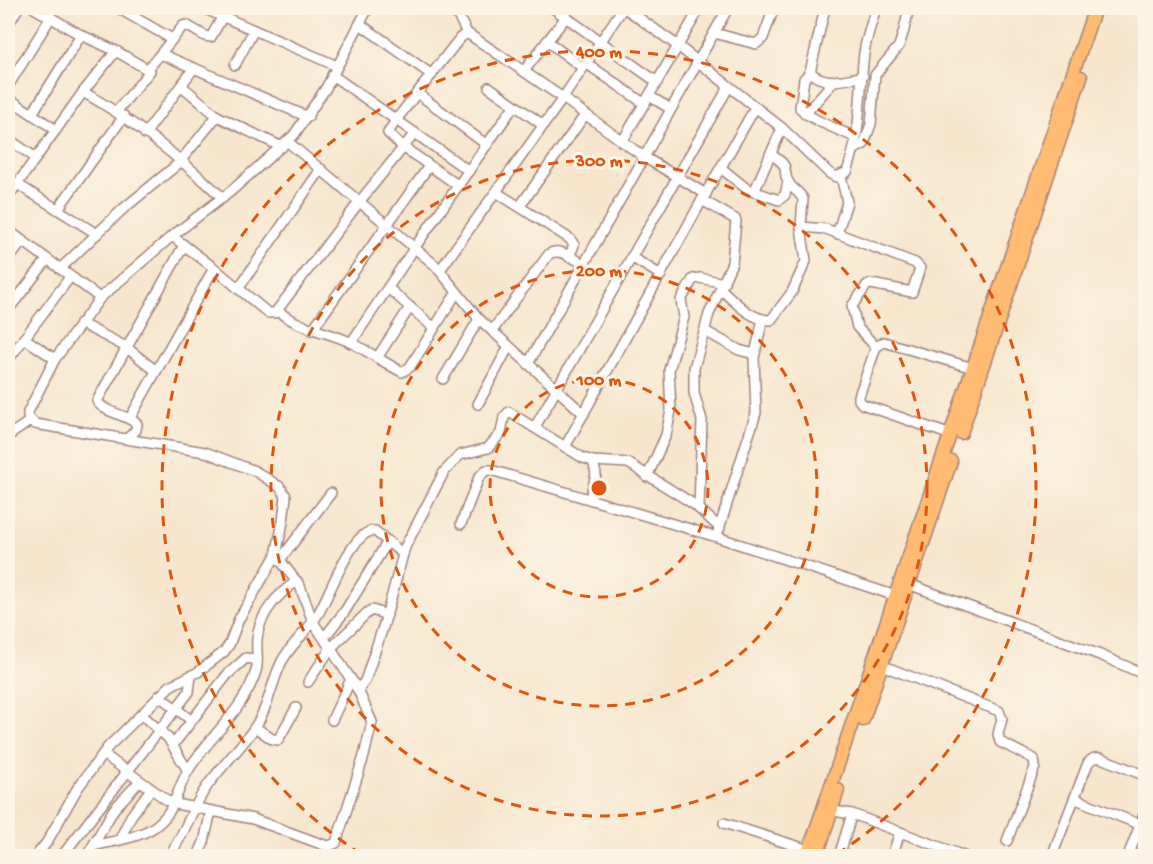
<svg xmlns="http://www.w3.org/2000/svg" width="1153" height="864" viewBox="0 0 1153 864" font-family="'Gochi Hand',sans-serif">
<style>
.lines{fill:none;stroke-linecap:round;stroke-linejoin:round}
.minor-casing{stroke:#a0827c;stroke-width:12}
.major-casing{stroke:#a0827c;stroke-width:15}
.minor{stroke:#fff;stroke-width:9}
.major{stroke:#ffbb71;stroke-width:12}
.ring{fill:none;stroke:#e0560e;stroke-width:3;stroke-dasharray:10 8}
.centre{fill:#e0560e;stroke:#fcf5e5;stroke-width:3}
.ring-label{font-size:18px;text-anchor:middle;font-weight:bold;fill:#e0560e;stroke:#fcf5e5;stroke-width:6;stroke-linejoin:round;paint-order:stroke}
</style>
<rect width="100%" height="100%" fill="#fcf5e5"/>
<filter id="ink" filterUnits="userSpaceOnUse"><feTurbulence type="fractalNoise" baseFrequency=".0167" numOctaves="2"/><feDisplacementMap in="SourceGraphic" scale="12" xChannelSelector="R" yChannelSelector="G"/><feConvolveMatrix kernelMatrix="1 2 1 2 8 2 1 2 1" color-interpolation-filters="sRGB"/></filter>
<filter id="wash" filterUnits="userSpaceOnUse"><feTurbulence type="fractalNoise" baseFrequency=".008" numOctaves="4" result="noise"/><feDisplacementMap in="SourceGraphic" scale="24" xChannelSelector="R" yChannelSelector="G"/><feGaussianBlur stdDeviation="1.35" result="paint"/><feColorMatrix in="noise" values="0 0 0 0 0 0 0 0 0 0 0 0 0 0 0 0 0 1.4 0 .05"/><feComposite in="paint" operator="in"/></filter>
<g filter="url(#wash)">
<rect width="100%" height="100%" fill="#f7e6cd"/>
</g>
<g filter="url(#ink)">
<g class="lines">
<g class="minor-casing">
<g id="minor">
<path d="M34,8L81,35L116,51L150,71L117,111"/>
<path d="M118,8L172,39"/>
<path d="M203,8L337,66"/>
<path d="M454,8L467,33"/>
<path d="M553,8L657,82"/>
<path d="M625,8L678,46L782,128L829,173L836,177L847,172C862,129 859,96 864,53C866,38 872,22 876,8"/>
<path d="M825,8L810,72C824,86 846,80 863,76"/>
<path d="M360,24L432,75"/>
<path d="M8,25L18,8"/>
<path d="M714,33L756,44L763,38L774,8"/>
<path d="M547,41L583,68"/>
<path d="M161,54L308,117"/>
<path d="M586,63L645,104"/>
<path d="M235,65L254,30"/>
<path d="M148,69L183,26L186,25L205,36L211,37L223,16"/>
<path d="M524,71L566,17"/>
<path d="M810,72L804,79L800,108C815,123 837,128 856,138"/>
<path d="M332,75L469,171"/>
<path d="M8,86L51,17"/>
<path d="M182,86L217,116L282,147"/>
<path d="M489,87L543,125"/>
<path d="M83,92C135,121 180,158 223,198"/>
<path d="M417,93L487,145"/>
<path d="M649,96L671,109"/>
<path d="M8,98L56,130"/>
<path d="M32,114L81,35"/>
<path d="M805,114L834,81"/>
<path d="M145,134L194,68"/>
<path d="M8,139L36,158"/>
<path d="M288,142L435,265L479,319L584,414"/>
<path d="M622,142L700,8"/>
<path d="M855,149L864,144L871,124L875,75L899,46L904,30L909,8"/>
<path d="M721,168L747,189L779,200L785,195L788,182"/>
<path d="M17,184L97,234"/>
<path d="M459,186L403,147L388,133L396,120L460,38L467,33L563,98L644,157L706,194"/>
<path d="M496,192L570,239L574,245L569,257"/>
<path d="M754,192L782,128"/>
<path d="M8,197L83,92L116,51"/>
<path d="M520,206L585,115"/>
<path d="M58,209L124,116"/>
<path d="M801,227L826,229L915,263L920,268L912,292L871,284L867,285L852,306L857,327L876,347"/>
<path d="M8,230L100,298"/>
<path d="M837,234L847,202L841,176"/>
<path d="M172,236L214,268L268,313H275L360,201L415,133"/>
<path d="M631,257L661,275"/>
<path d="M8,260L22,242"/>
<path d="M60,269L123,209L178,164L217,116"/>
<path d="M440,270L563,98L623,8"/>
<path d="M388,288L433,327"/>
<path d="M238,289L321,169"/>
<path d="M721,289C734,301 752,321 771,320L792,292L806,261L801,227L803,199C800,192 794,190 790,185C779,169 795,169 770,154"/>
<path d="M8,310L47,260"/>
<path d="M278,311C300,329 327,331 352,343C369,352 385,363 402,372L410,367L457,292"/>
<path d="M80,323L126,347L156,371"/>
<path d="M312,330L429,166"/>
<path d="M492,331L549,254C560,247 573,259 584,264"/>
<path d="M705,331L739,350L754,354"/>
<path d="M24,338L55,359"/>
<path d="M351,343L415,247L514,106"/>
<path d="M377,358L410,307"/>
<path d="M8,360L70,277"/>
<path d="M528,364L728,8"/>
<path d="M443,379L479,319"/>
<path d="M478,404L509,346"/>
<path d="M130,418L214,268"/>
<path d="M535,427L728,88"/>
<path d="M951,435L862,404L859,400V396L876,347L884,342L973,368"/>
<path d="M8,436L30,421"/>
<path d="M127,439L136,430L137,424C126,414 104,413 97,401L184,245"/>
<path d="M565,447L702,200L755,108"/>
<path d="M647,477L666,435L671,410L669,370L684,317L681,300L693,279L700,278L724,283"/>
<path d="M590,499L596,474L593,461"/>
<path d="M699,509L702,420L694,393V368L709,314L732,263L736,221L735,219L702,200"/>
<path d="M461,524L479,477L486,470H491L717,537L899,597"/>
<path d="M718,532L756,413L754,358L763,319"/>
<path d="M280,560L331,493"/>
<path d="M903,582L1100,655L1146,675"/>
<path d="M324,638L345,611L388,541"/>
<path d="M881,665L999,711L1002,719L998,734L1000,742L1034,759L1035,767L1007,841"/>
<path d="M308,682L331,648L367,613L372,610L387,615"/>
<path d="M358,690L365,681L384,624L405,547L444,472L460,455L488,448L501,433L504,417L509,412L583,458L593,461L628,463L695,505L720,528"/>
<path d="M159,696L191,720"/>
<path d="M141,714L168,738L188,771"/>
<path d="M332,720L351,679"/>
<path d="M255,727L272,739L278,740L296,708"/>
<path d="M173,745L227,675L246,658L257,660"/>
<path d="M103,754L171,803L253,819L324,845L329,846L336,843L364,756L372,722L358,690L313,622L300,586L276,555"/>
<path d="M1076,799L1146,827"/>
<path d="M827,810L852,814L964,856"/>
<path d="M724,823L809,850"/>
<path d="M120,839L131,816L151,789"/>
<path d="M93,846C113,841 138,838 154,827C177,811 176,789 189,769C210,736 244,710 256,671C259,661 256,650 257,639C259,614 278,594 297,581"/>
<path d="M36,856L47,842L77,789L108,747L170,686L198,672L224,652L229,645L239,619L276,555L283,522L286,496L280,487L255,471L205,452L35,424L28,417V412L55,359L100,298L172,236L230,192L294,135L326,88L368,8"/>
<path d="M62,856L189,692L191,676"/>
<path d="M87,856L114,809L140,781"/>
<path d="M169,856C185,834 192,807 208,785C223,764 243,746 257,724C269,705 272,681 282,661C292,643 308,631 318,614C329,597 352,528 375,531L403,554"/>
<path d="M198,856L204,842L211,811"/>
<path d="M839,856L852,814"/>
<path d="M892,856L900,832"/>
<path d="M1052,856L1088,763C1092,758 1095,757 1101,758L1146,776"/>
<path d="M1128,856L1146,810"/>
</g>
</g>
<g class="major-casing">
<g id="major">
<path d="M961,433L1081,77"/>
<path d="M863,720L951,461"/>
<path d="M807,856L1095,8"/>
<path d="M817,856L838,790"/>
</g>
</g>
<use href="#minor" class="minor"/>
<use href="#major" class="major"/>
</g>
</g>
<g class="ring">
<circle cx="599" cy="488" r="109"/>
<circle cx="599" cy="488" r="218"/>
<circle cx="599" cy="488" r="328"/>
<path d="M361 854A437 437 0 1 1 837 854"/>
</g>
<circle cx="599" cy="488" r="9" class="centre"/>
<g class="ring-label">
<text x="599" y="57">400 m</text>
<text x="599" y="166">300 m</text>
<text x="599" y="276">200 m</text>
<text x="599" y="385">100 m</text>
</g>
<rect width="1153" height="864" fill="none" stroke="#fcf5e5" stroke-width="30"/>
</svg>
